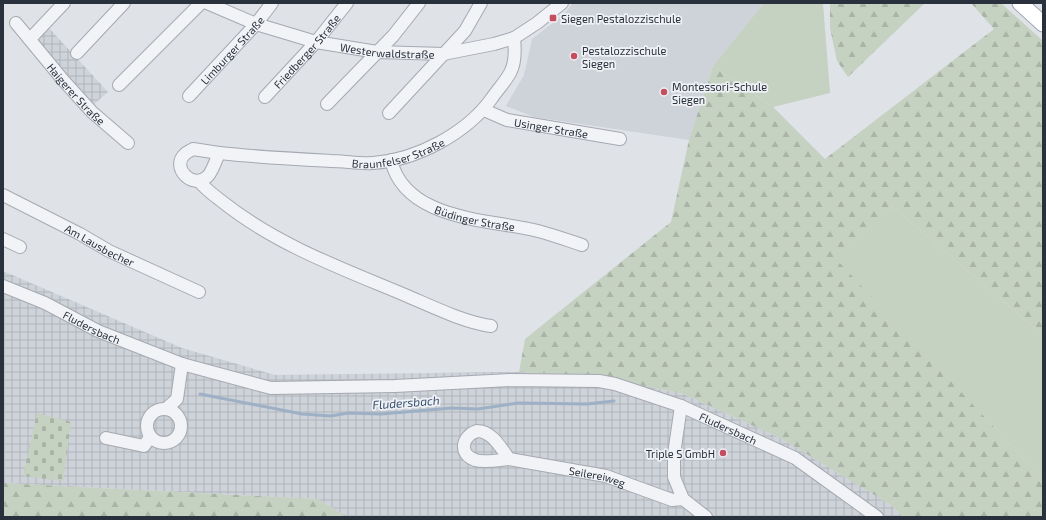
<svg xmlns="http://www.w3.org/2000/svg" width="1046" height="520" viewBox="0 0 1046 520" font-family="'Exo 2',sans-serif">
<style>
.built{fill:#ced2d9}
.industrial{fill:url(#industrial-grid)}
.grass{fill:#c5d1c1}
.forest{fill:url(#forest-firs)}
.cemetery{fill:url(#cemetery-stones)}
.lines{fill:none;stroke-linecap:round;stroke-linejoin:round}
.stream{stroke:#9db0c5;stroke-width:3}
.minor-casing{stroke:#a5a9b1;stroke-width:14}
.major-casing{stroke:#9fa7b2;stroke-width:17}
.minor{stroke:#f2f3f6;stroke-width:12}
.major{stroke:#fff;stroke-width:15}
.poi-dot{fill:#c44d5f;stroke:#eff1f5;stroke-width:1.5}
.labels{text-anchor:middle;dominant-baseline:central;stroke-width:3.5;stroke-linejoin:round;paint-order:stroke}
.poi-label{font-size:11px;fill:#29313d;stroke:#eff1f5;text-anchor:start}
.street-label{font-size:11px;fill:#29313d;stroke:#eff1f5}
.water-label{font-size:12px;font-style:italic;fill:#364f6e;stroke:#eff1f5}
</style>
<defs>
<pattern id="industrial-grid" width="8" height="8" patternUnits="userSpaceOnUse"><rect width="8" height="8" fill="#ced2d9"/><path d="M0 4h8M4 0v8" fill="none" stroke="#b1b5bb"/></pattern>
<pattern id="forest-firs" width="22" height="20" patternUnits="userSpaceOnUse"><rect width="22" height="20" fill="#c5d1c1"/><path d="M5 1l3.5 6h-7zM16 11l3.5 6h-7z" fill="#a9b4a7"/></pattern>
<pattern id="cemetery-stones" width="16" height="16" patternUnits="userSpaceOnUse"><rect width="16" height="16" fill="#c5d1c1"/><path d="M2 7V4a2 2 0 0 1 4 0v3zM10 15v-3a2 2 0 0 1 4 0v3z" fill="#a9b4a7"/></pattern>
</defs>
<rect width="100%" height="100%" fill="#dfe2e7"/>
<path class="built" d="M573,3H764L713,66L689,140L534,117L506,106L524,75L532,39L563,15Z"/>
<g class="industrial">
<path d="M48,27L108,92L91,107L32,41Z"/>
<path d="M3,271L182,348L275,375L519,372L595,376L684,394L780,438L891,505L903,517H348L317,499L3,483Z"/>
</g>
<g class="grass">
<path d="M764,3H823L830,93L773,107L713,66Z"/>
<path d="M892,206L1043,335V479L836,260Z"/>
</g>
<g class="forest">
<path d="M830,3H925L848,77L837,61L830,28Z"/>
<path d="M971,3H1001L1043,41V335L892,206L837,260L1043,479V517H903L891,505L780,438L684,394L595,376L519,372L525,339L671,222L689,140L713,66L773,107L825,159L994,29Z"/>
<path d="M3,483L317,499L348,517H3Z"/>
</g>
<path class="cemetery" d="M37,413L71,422L63,481L23,476Z"/>
<g class="lines">
<path class="stream" d="M200,394L302,414L331,416L348,413L381,414L452,408L478,409L518,403L587,404L614,401"/>
<g class="minor-casing">
<g id="minor">
<path id="s1" d="M207,3L256,24L316,42L377,52L443,54L494,44L514,38L537,23L562,3"/>
<path id="s2" d="M16,23L63,80L92,112L128,143"/>
<path d="M30,39L64,3"/>
<path d="M77,53L124,3"/>
<path d="M119,85L201,3"/>
<path id="s3" d="M189,96L256,24L272,3"/>
<path id="s4" d="M265,97L316,42L347,3"/>
<path d="M327,104L393,36L419,3"/>
<path id="s5" d="M484,110L507,120L620,139"/>
<path d="M389,113L465,31L481,3"/>
<path d="M193,149L219,153C216,160 213,170 208,176C193,191 170,167 185,154C187,152 190,151 193,149Z"/>
<path id="s6" d="M219,153C256,157 294,159 331,161C345,161 359,164 373,163C417,160 467,133 492,98C498,89 507,80 511,71C516,61 515,48 514,38"/>
<path id="s7" d="M391,160C405,221 490,219 538,231C553,235 567,240 582,245"/>
<path d="M199,181C206,190 215,196 224,203C277,245 343,269 405,295C431,306 463,322 491,326"/>
<path id="s8" d="M3,195L80,234L109,251L199,292"/>
<path d="M3,239L20,247"/>
<path id="s9" d="M3,286L45,303L98,331L182,364L271,388L395,386L511,380L599,381L615,384L681,406L795,458L877,517"/>
<path d="M681,406L674,454V477L683,499L706,517"/>
<path d="M167,408L177,399L182,364"/>
<circle cx="164" cy="426" r="17"/>
<path d="M477,431C492,431 501,448 509,459C499,460 485,463 475,460C458,454 462,436 477,431Z"/>
<path d="M106,438L144,446L150,437"/>
<path id="s10" d="M509,459L606,476L672,500L683,499"/>
</g>
</g>
<g class="major-casing">
<path id="major" d="M1020,3L1043,24"/>
</g>
<use href="#minor" class="minor"/>
<use href="#major" class="major"/>
</g>
<g class="poi-dot">
<rect x="549" y="14" width="8" height="8" rx="2"/>
<circle cx="574" cy="56" r="4"/>
<circle cx="664" cy="92" r="4"/>
<circle cx="723" cy="453" r="4"/>
</g>
<g class="labels">
<g class="poi-label">
<text x="561" y="18">Siegen Pestalozzischule</text>
<text x="582" y="50">Pestalozzischule<tspan x="582" dy="13">Siegen</tspan></text>
<text x="672" y="86">Montessori-Schule<tspan x="672" dy="13">Siegen</tspan></text>
<text x="715" y="453" text-anchor="end">Triple S GmbH</text>
</g>
<g class="street-label">
<text stroke="none"><textPath href="#s1" startOffset="188">Westerwaldstraße</textPath></text>
<text stroke="none"><textPath href="#s3" startOffset="63">Limburger Straße</textPath></text>
<text stroke="none"><textPath href="#s4" startOffset="62">Friedberger Straße</textPath></text>
<text stroke="none"><textPath href="#s2" startOffset="93">Haigerer Straße</textPath></text>
<text stroke="none"><textPath href="#s5" startOffset="70">Usinger Straße</textPath></text>
<text stroke="none"><textPath href="#s6" startOffset="181">Braunfelser Straße</textPath></text>
<text stroke="none"><textPath href="#s7" startOffset="109">Büdinger Straße</textPath></text>
<text stroke="none"><textPath href="#s8" startOffset="109">Am Lausbecher</textPath></text>
<text stroke="none"><textPath href="#s9" startOffset="98">Fludersbach</textPath></text>
<text stroke="none"><textPath href="#s9" startOffset="754">Fludersbach</textPath></text>
<text stroke="none"><textPath href="#s10" startOffset="90">Seilereiweg</textPath></text>
</g>
<g class="water-label">
<text transform="translate(406 402) rotate(-4)">Fludersbach</text>
</g>
</g>
<rect width="1046" height="520" fill="none" stroke="#29313d" stroke-width="8"/>
</svg>
